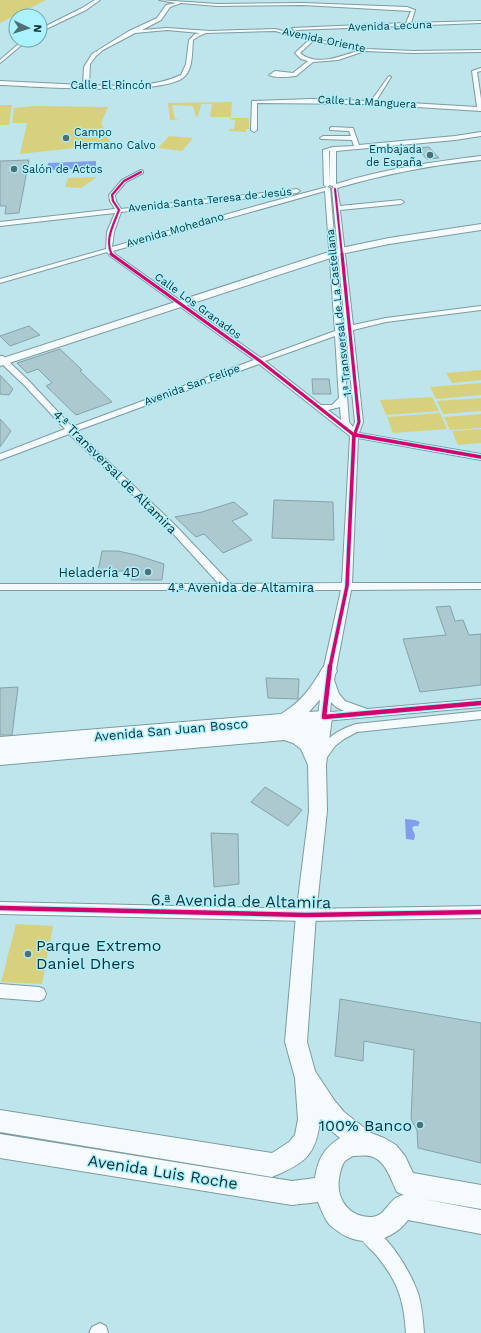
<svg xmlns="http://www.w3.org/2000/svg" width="481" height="1333" viewBox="0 0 481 1333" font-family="'Work Sans',sans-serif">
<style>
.green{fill:#d7d17d}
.water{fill:#819eed}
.building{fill:#abc9cf;stroke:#84a3a9}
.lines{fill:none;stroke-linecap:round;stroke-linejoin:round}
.street-casing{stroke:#7d9ba1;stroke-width:2}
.secondary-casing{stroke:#7d9ba1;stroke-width:2}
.street{fill:#f5fbfc;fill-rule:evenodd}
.secondary{fill:#f5fbfc;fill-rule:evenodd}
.cycleway-far3-casing{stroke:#abf1ff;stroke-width:3.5}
.cycleway-far2-casing{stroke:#abf1ff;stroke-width:4.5}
.cycleway-far1-casing{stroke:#abf1ff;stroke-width:5.5}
.cycleway-casing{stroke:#abf1ff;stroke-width:7}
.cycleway-far3{stroke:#d6006c;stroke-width:2}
.cycleway-far2{stroke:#d6006c;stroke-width:3}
.cycleway-far1{stroke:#d6006c;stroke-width:3.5}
.cycleway{stroke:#d6006c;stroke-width:4.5}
.poi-dot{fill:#4f6f75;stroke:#abf1ff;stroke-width:1.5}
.labels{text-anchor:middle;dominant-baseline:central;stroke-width:3;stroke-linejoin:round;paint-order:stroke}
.far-street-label{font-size:11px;fill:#133035;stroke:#abf1ff}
.far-poi-label{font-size:11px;fill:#133035;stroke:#abf1ff;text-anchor:start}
.street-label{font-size:13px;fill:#133035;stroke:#abf1ff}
.poi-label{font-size:13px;fill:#133035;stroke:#abf1ff;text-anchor:end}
.near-street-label{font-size:16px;fill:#133035;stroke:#abf1ff}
.near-poi-label{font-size:16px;fill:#133035;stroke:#abf1ff;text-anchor:start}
</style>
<rect width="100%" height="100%" fill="#bee4ec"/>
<g class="green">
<path d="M0,0H46L0,23Z"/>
<path d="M232,102L231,117H210L212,104H201L198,116L196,117L193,106L174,105L172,106L175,119L179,120H170L168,103Z"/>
<path d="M0,105H12L9,125H0Z"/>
<path d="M35,106L108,107L101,123L111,144L20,154L27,123H12L14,108Z"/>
<path d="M230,118H249V129H246V132L229,131V129H234L235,120L230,119Z"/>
<path d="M169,136L193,138L182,151L158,148Z"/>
<path d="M97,177L81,188L65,187L68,178Z"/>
<path d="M481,370V380L452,383L446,373Z"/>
<path d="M481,383V395L436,399L430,387Z"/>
<path d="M432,397L439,411L386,415L380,400Z"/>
<path d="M481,398V411L443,414L437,401Z"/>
<path d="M440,413L447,429L393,433L387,417Z"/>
<path d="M481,414V428L450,430L444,417Z"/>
<path d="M481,429V443L458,445L452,431Z"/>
<path d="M16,924L53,926L42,984L1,982Z"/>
</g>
<g class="water">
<path d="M96,161V168L47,170L48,163Z"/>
<path d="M405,819L415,820L420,822L418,826H414L412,828L415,835L414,840L406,839Z"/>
</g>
<g class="building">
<path d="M429,147L439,158L427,159L417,148Z"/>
<path d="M29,160L19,213L5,214L6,206H0V161Z"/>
<path d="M29,326L40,335L10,346L0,336Z"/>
<path d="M60,349L82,370L80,371L112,402L76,415L46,386L52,383L38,369L27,373L17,363Z"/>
<path d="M0,375L13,389L9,395L0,394Z"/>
<path d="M312,379H329L331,394H313Z"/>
<path d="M0,419L11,431L0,447Z"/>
<path d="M274,500L333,502L334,540L272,538Z"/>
<path d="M234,502L248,514L232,521L252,540L223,553L204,534L196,537L175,517L202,512Z"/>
<path d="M102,551H118L136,555L164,564L162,580H131L132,571H98Z"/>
<path d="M450,606L455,621L463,620L469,635L481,634V685L420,692L403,639L446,635L436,607Z"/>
<path d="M266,678L299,679L298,699L268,698Z"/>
<path d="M18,687L12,735H0V688Z"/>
<path d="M265,787L302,810L288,826L251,802Z"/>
<path d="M211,833L238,834L239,884L214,887Z"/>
<path d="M340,999L481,1023V1163L418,1148L417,1130L411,1119L414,1050L364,1041L363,1061L335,1056Z"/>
</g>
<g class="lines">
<g class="street-casing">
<g id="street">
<path d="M95,0H100L86,10L40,32V29L82,8Z"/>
<path d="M159,0L217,4L303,3L407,7L415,10L411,23L481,21V23L294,30L292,28L406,23L411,11L303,5L217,6L181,3L170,7L161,20L142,30L167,28L210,31L275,29L345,46L367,49L413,51L481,50V52L413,53L365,51L338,60L313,62L296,76C288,77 274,78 269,75L275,71L293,73L308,61L301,59L295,53L309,40L275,31L206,33L199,36L193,40C192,51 193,68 185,76C166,97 32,86 0,85V81L83,85L84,67L92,54L129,31L157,18L166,5L176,3ZM167,30L200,33L195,34L189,40L186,64L181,75C153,88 119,86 89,85L90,64L96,56L103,50L135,33ZM313,41L360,50C342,56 316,67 300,53Z"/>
<path d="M23,40H28L0,63V60Z"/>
<path d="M481,68V71L477,72L481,99V111L368,104L257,103V130L254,132L251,130L252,101L311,99L371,101L389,76L391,77L376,101L477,107L472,71Z"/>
<path d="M332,127L353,128L359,145L455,136L481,132V136L455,140L336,151V184C383,169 432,162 481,156V160C432,165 385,174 337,188L340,206L401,200L404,202L401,204L340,210L353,325L386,318L481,306V310L386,322L353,330L363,422L359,433L481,454V460L358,438L352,583H481V589L351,590L334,680L339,694L345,701L367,709L481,699V707L324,721L320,720L318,717L323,671L341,590H0V584H219L168,528L69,434L0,460V454L65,429L25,386L0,362V356H3L30,382L72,427L254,360L110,256L107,252L0,283V279L106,249L107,232L115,213L0,226V222L115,209L110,201L109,195L122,180L141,170L143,171V173L126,182L115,195L116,201L121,209L297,189L300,191L297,193L121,212L114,232L112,247L263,204L327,187L330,188L342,328L345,327L332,189L334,187L330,185L327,187L324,185L323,150L333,147L354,146L352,140L321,139L320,138L323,136H351L349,131L330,130V128ZM329,151H330V183ZM325,191L335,331L261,358L115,254L113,251ZM346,332L355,422L353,427L349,422L342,333ZM335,336L339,398L332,405H321L265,361ZM259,364L350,436L342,583L231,584L174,524L76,431ZM340,407L341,420L328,410ZM331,702L336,707L344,711L330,712Z"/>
<path d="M481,711V719L357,732L344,739L335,746L325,760L321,762L317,760L315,757C324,739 337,730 356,724Z"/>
<path d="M0,902L306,909L481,906V918L306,921L0,914Z"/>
<path d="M0,984L39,987L44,989L46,994L44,999L39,1001L0,998Z"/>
<path d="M365,1224C388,1233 410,1271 418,1293C422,1306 423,1320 424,1333H406C404,1300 398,1282 377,1256C370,1248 361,1242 357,1232L359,1226Z"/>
<path d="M100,1323L106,1326L108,1333H89L92,1327Z"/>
</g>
</g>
<g class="secondary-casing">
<g id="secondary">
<path d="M481,224V230L389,244L346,253L0,366V359L341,248L389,238Z"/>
<path d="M329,665L335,667L337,671L322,697L309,712L324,711L330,712L332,717L326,765L327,811L316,915L307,1042L315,1071L334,1100L344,1112L371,1133L384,1138L396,1145L405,1156L413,1173L481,1185V1209L423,1199L481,1210V1234L408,1220C392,1242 361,1248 339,1232C335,1229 331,1227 329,1224C324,1218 321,1209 318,1202L292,1205L0,1158V1134L292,1181L315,1178C318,1159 324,1148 340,1138L328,1128L320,1119C317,1155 304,1164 272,1177L0,1132V1110L272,1153L289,1142L295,1135L298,1119L295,1078L285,1042L296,915L309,811L308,765L301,749L293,743L284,740L0,765V751L283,727L0,751V737L281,714C301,702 312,687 323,667ZM353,1156C358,1156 364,1155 369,1156C385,1158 391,1180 397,1192L404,1195C389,1196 387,1216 372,1217C350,1218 336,1200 339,1179C340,1173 341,1166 345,1161C347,1159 350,1158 353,1156Z"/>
</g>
</g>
<use href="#street" class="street"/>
<use href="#secondary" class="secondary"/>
<g class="cycleway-far3-casing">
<g id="cycleway-far3">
<path d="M335,189L342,255"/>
<path d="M112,255C104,240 114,224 119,210L113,201L112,195L124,181L141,172"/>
</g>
</g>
<g class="cycleway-far2-casing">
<g id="cycleway-far2">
<path d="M111,254L260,361L354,435L362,436"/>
<path d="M342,254L359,422L354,436"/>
</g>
</g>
<g class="cycleway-far1-casing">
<g id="cycleway-far1">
<path d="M356,435L481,457"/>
<path d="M330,667L347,586L354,435"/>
</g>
</g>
<g class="cycleway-casing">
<g id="cycleway">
<path d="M330,666L324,717L481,703"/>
<path d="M0,908L306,915L481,912"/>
</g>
</g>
<use href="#cycleway-far3" class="cycleway-far3"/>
<use href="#cycleway-far2" class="cycleway-far2"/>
<use href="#cycleway-far1" class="cycleway-far1"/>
<use href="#cycleway" class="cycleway"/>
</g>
<g class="poi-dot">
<circle cx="66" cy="138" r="4"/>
<circle cx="430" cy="155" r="4"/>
<circle cx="14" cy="169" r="4"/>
<circle cx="148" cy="572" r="4"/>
<circle cx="28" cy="954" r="4"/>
<circle cx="420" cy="1125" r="4"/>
</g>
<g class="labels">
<g class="far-street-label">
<text transform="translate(390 26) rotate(-2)">Avenida Lecuna</text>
<text transform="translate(324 40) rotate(12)">Avenida Oriente</text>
<text x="111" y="85">Calle El Rincón</text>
<text transform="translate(367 102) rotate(3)">Calle La Manguera</text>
<text transform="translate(210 200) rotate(-6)">Avenida Santa Teresa de Jesús</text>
<text transform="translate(175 230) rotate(-16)">Avenida Mohedano</text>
<text transform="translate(198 306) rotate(36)">Calle Los Granados</text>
<text transform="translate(339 313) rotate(-96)">1.ª Transversal de La Castellana</text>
<text transform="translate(192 385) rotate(-20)">Avenida San Felipe</text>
</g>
<g class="far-poi-label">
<text x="74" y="132">Campo<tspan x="74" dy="13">Hermano Calvo</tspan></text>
<text x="422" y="149" text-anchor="end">Embajada<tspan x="422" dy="13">de España</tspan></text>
<text x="22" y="169">Salón de Actos</text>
</g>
<g class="street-label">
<text transform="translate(115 472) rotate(45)">4.ª Transversal de Altamira</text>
<text x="241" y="587">4.ª Avenida de Altamira</text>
<text transform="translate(171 730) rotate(-5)">Avenida San Juan Bosco</text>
</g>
<g class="poi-label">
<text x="140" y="572">Heladería 4D</text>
</g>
<g class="near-street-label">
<text transform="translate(241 901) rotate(1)">6.ª Avenida de Altamira</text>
<text transform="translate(163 1172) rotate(9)">Avenida Luis Roche</text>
</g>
<g class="near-poi-label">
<text x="36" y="945">Parque Extremo<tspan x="36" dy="18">Daniel Dhers</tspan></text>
<text x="412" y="1125" text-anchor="end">100% Banco</text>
</g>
</g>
<g transform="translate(28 28) rotate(94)"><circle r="19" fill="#abf1ff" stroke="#6ea4ae"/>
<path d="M0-3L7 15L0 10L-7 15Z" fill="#4f6f75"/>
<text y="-6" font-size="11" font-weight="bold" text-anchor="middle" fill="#133035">N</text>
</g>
</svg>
